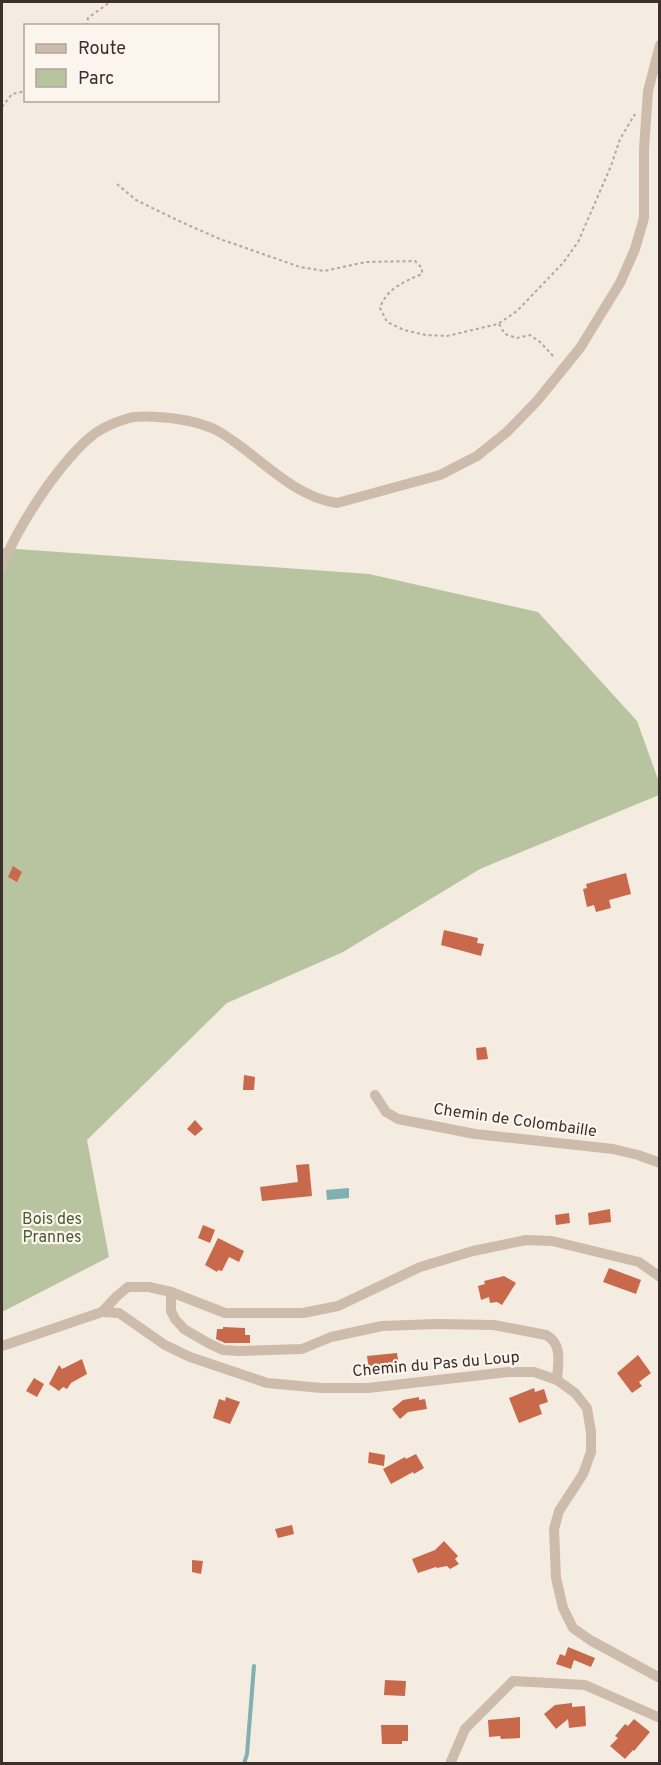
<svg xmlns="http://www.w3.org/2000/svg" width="661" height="1765" viewBox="0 0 661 1765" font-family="Overpass,sans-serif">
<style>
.green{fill:#b8c4a0}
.water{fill:#7fb0b2}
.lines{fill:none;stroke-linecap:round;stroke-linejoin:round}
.stream{stroke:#7fb0b2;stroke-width:4}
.building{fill:#c8694b}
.path{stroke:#b9a596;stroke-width:2;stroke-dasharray:3 3;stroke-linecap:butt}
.minor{stroke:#cdbbac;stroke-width:10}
.labels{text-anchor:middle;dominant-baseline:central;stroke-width:4.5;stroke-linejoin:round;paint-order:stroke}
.street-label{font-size:16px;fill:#3b302b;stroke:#fbf5ee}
.park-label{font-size:16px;fill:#4a5a2e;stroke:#fbf5ee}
</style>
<rect width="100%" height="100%" fill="#f4ebe1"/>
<path class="green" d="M2,548L369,574L538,612L637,721L659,782V795L480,869L343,952L227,1003L87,1140L109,1257L2,1312Z"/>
<path class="water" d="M349,1188V1198L327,1200L326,1190Z"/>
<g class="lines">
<path class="stream" d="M244,1764L247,1754L254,1666"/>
</g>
<g class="building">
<path d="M13,866L22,872L17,882L8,877Z"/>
<path d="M626,873L631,894L609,900L611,908L596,912L594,905L587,907L583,889L587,888L586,884Z"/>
<path d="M444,930L478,938L477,943L484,944L481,956L441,945Z"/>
<path d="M486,1047L488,1059L477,1060L476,1048Z"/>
<path d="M244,1075L255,1077L254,1090H243Z"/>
<path d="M195,1120L203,1129L195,1136L187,1129Z"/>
<path d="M309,1164L312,1196L262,1201L260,1187L298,1182L296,1165Z"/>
<path d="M610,1209L611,1222L589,1225L588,1213Z"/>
<path d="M569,1213L570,1223L556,1225L555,1215Z"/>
<path d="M203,1225L215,1230L210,1243L198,1238Z"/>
<path d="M218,1238L244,1251L239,1262L229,1257L222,1271L218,1270L217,1272L205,1265Z"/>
<path d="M609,1268L641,1280L636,1294L603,1282Z"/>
<path d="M504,1276L516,1283L502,1305L497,1302L490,1303L489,1297L481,1300L478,1286L485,1284L484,1281Z"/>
<path d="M223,1327L245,1328V1335H250V1343H225L216,1339L217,1329H223Z"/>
<path d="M397,1353L399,1366L369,1369L367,1356Z"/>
<path d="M638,1355L651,1373L639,1382L642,1386L632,1393L617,1373Z"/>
<path d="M82,1359L87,1374L71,1383L67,1389L63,1387L59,1391L49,1384L59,1365L62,1369Z"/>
<path d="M34,1378L44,1384L37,1397L26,1391Z"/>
<path d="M534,1388L535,1392L544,1389L548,1402L539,1405L542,1414L519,1423L509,1398Z"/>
<path d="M226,1397L240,1402L230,1424L213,1418L219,1399L225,1401Z"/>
<path d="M419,1397V1400L425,1399L427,1409L408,1412L400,1419L392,1409L403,1400Z"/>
<path d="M369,1452L385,1455L384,1466L368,1463Z"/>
<path d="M416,1454L424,1468L414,1474L413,1472L391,1484L383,1469L405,1457L406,1459Z"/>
<path d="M292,1525L294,1534L278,1538L275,1529Z"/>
<path d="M444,1541L458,1556L455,1559L459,1564L450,1569L447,1566L437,1568L436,1567L418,1573L412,1559L435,1550Z"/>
<path d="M192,1560L203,1561L201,1574L192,1572Z"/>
<path d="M568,1647L595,1658L591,1667L574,1660L571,1669L556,1664L560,1654L565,1656Z"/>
<path d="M385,1680L406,1681L405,1696L384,1695Z"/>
<path d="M572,1703V1707L585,1706L586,1726L569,1728L568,1719L556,1729L544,1714L555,1705Z"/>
<path d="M520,1717V1738L501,1739L500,1736L489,1737L488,1720Z"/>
<path d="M634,1719L650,1732L634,1751L633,1750L625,1759L610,1746L618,1738L615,1736L625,1724L628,1726Z"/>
<path d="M381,1725H408V1741H402V1744H382Z"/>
</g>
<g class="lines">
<g class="path">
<path d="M86,26L88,18L110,2"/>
<path d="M2,107L12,94L26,91"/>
<path d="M117,184L136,200L181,222L220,239L300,267L324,271L366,262L415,261L422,268V274C405,281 386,289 380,308L387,322L404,330L426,335L447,336L498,324L517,311L563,263L578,242L611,166L620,139L635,114"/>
<path d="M499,324L505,334L517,338L530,335L540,342L555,358"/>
</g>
<g class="minor">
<path d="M2,566C19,525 55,469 88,439C99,429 115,422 129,418C142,415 157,417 170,418C186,420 203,423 218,431C258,454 290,496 337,503L440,475L477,456L507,432L537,401L580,348L620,283L635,249L644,218V149L648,91L660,45"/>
<path d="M375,1095L386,1112L398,1119L475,1134L613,1149L638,1155L660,1163"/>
<path d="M171,1292V1311L175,1319L184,1329L208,1343L223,1350L239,1351L302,1349L331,1337L382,1326L436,1324L494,1325L546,1335C563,1344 558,1363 557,1380"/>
<path d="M102,1312L117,1296L128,1287H149L171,1292L225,1313H303L338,1306L420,1267L473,1251L526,1240L552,1241L639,1262L660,1277"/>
<path d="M2,1346L102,1312L119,1313L165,1345L190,1357L267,1383L322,1388H368L508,1372H534L557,1380L575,1393L587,1408L591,1432V1452L583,1474L559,1511L554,1529L556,1578L563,1608L573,1628L590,1640L660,1678"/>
<path d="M450,1764L465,1729L513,1681L585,1685L660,1718"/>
</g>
</g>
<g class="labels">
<g class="street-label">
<text transform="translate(515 1121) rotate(8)">Chemin de Colombaille</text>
<text transform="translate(436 1365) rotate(-5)">Chemin du Pas du Loup</text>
</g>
<g class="park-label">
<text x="52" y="1220">Bois des<tspan x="52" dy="18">Prannes</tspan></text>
</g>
</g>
<rect width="661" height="1765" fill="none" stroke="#3b302b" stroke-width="6"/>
<rect x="24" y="24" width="195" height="78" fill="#fbf5ee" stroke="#aea6a0" stroke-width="1.5"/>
<rect x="36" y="44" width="30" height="9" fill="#cdbbac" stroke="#aea6a0" stroke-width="1.5"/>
<text x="78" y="54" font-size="18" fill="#3b302b">Route</text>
<rect x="36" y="69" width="30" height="18" fill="#b8c4a0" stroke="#aea6a0" stroke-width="1.5"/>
<text x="78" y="84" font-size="18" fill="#3b302b">Parc</text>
</svg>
